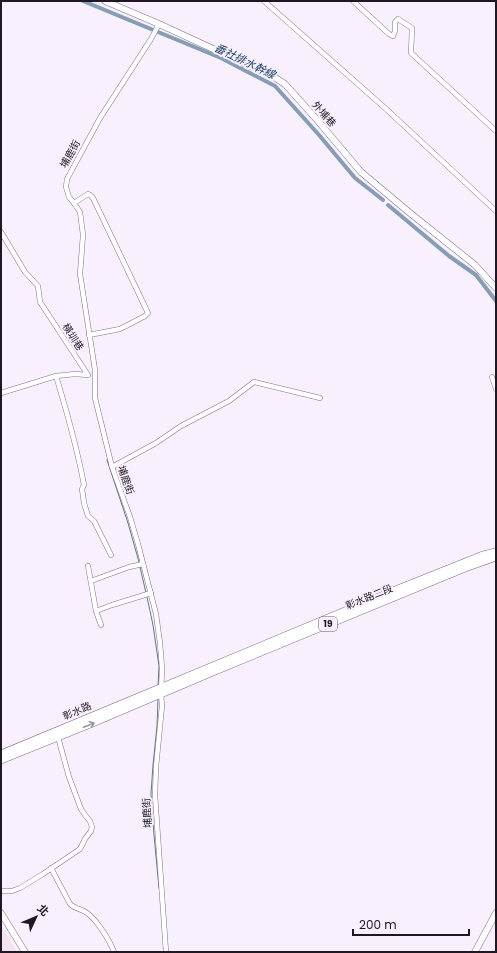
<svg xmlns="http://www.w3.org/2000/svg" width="497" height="953" viewBox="0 0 497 953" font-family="Poppins,'Noto Sans TC',sans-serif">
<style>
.industrial{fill:#f7e3f2}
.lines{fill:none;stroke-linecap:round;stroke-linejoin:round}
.stream{stroke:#66768a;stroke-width:1}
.canal{stroke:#859eb6;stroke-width:4}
.street-casing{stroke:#83708b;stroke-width:5.5}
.secondary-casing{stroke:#83708b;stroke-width:7}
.primary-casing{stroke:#83708b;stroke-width:8}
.street{stroke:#fff;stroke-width:4.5}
.secondary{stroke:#fff;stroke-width:6}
.primary{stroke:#fff;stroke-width:7}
.oneway{stroke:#9a979c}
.labels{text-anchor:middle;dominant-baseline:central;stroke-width:4;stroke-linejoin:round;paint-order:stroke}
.shield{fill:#f9f0fd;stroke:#605864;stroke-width:1}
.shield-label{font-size:9px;font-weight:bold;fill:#1f1722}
.street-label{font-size:10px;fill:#1f1722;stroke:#f9f0fd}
.water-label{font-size:11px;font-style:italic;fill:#184062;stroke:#f9f0fd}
</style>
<rect width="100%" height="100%" fill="#f9f0fd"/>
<path class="industrial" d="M1,925L17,952H1Z"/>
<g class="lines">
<g class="stream">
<path d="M107,460L128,523L139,562"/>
<path d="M140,567L146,593"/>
<path d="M147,597L153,625L159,666L158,686"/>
<path d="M158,699L157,726L153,765L151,794L154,835L159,888"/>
</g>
<g class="canal">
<path d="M83,1L221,58L275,86L319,135L355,178L383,200"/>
<path d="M388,205L449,256L476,275L496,301"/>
</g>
<g class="street-casing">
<g id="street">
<path d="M264,1L385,108L496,211"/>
<path d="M353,1L389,34L393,36L395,31V22L398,19L412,28L411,53L496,131"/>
<path d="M159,24L151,39L100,118L67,179L66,187L69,197L74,203L80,212L83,235L80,274L95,370V398L112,467L130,517L138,544L156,614L160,643L162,668L161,694L162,706L156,767L155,795L166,952"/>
<path d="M74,203L88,194L90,195L93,198L148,313L145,316L120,329L89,335"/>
<path d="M1,232L25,272L38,286L40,302L88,375L75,374L56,376L1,393"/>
<path d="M56,376C67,412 77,448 84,485L82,489L84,503L88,516L94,521L111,555"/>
<path d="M492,377L496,389"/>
<path d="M112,467L156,443L181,426L229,401L254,382L320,398"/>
<path d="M88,566L96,611L101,625"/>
<path d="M91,581L129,567L143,564"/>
<path d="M96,611L112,605L151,593"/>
<path d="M51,868L70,904C75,909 82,909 87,913C97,920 110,941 114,952"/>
<path d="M1,891H12L20,888L43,874L80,849L85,839L91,831L92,827L90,821L85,815L81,809L69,777L58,737"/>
</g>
</g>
<g class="secondary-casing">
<g id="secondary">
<path d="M105,1L159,24L274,77L285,84L318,121L361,172L410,213L475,265L496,288"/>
<path d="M1,913L25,952"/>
<path d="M475,952L496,913"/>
</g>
</g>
<g class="primary-casing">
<g id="primary">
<path d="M1,754L393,591L483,555L496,552"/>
<path d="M1,760L95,722L215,671L465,568L496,557"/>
</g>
</g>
<use href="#street" class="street"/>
<use href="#secondary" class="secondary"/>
<use href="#primary" class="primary"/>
</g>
<defs><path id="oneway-shaft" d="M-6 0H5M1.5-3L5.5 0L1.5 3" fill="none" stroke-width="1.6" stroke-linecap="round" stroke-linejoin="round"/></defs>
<use class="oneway" href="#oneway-shaft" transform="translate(89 725) rotate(-21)"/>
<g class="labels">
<rect class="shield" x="319" y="617" width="18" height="14" rx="3"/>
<g class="shield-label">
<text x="328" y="624">19</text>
</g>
<g class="street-label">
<text transform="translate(324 114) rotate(49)">外埔巷</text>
<text transform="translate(70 154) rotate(-61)">埔鹿街</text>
<text transform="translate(73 337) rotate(57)">橫圳巷</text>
<text transform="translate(126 480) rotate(71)">埔鹿街</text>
<text transform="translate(369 597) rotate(-22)">彰水路二段</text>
<text transform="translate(77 711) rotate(-23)">彰水路</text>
<text transform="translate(147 813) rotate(-94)">埔鹿街</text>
</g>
<g class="water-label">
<text transform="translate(245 61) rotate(26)">番社排水幹線</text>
</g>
</g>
<rect width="497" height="953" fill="none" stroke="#1f1722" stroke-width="4"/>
<g transform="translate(36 917) rotate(46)" stroke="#f9f0fd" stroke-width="3" paint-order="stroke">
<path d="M0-3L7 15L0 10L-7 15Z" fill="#1f1722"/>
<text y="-6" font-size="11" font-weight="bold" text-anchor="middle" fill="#1f1722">北</text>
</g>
<path d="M353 929v6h116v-6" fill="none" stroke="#1f1722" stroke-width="2"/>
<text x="359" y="929" font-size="12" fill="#1f1722" stroke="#f9f0fd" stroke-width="3" paint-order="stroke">200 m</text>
</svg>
